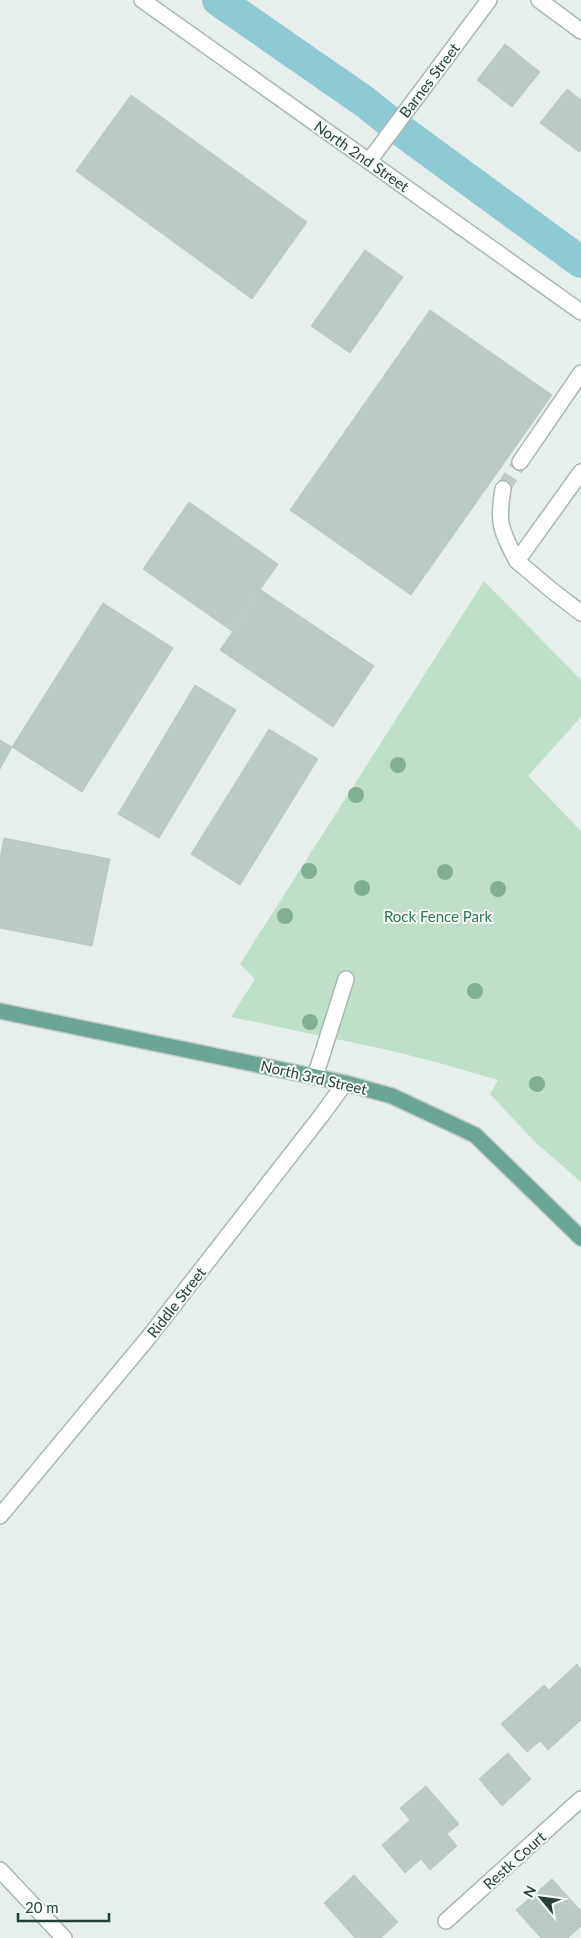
<svg xmlns="http://www.w3.org/2000/svg" width="581" height="1938" viewBox="0 0 581 1938" font-family="Lato,sans-serif">
<style>
.green{fill:#bfe0c8}
.lines{fill:none;stroke-linecap:round;stroke-linejoin:round}
.canal{stroke:#8ec9d4;stroke-width:32}
.building{fill:#bbcac4;stroke:#b8c9c2}
.minor-tunnel{stroke:#bfccc8;stroke-width:15;stroke-dasharray:15 8;stroke-linecap:butt}
.minor-casing{stroke:#a8b8b2;stroke-width:18}
.major-casing{stroke:#c2cac8;stroke-width:18}
.minor{stroke:#fff;stroke-width:15}
.major{stroke:#6aa596;stroke-width:15}
.tree{fill:#80af93}
.labels{text-anchor:middle;dominant-baseline:central;stroke-width:4;stroke-linejoin:round;paint-order:stroke}
.street-label{font-size:15px;fill:#24423a;stroke:#f7fbf9}
.park-label{font-size:15px;fill:#2d7a4b;stroke:#f7fbf9}
</style>
<rect width="100%" height="100%" fill="#e6efeb"/>
<path class="green" d="M484,581L581,680V717L528,776L581,831V1182L535,1142L490,1094L498,1080L443,1064L388,1050L231,1017L255,979L240,964Z"/>
<g class="lines">
<path class="canal" d="M218,0L365,102L395,126L581,262"/>
</g>
<g class="building">
<path d="M505,44L540,72L512,107L477,80Z"/>
<path d="M567,89L581,100V149L579,152L540,123Z"/>
<path d="M131,95L307,222L252,299L76,171Z"/>
<path d="M365,250L403,277L350,353L311,326Z"/>
<path d="M430,310L552,395L411,595L290,510Z"/>
<path d="M189,502L278,564L232,631L143,569Z"/>
<path d="M261,590L374,666L333,727L220,650Z"/>
<path d="M103,603L173,648L82,792L12,747Z"/>
<path d="M195,685L236,710L159,838L118,814Z"/>
<path d="M269,729L318,759L240,885L191,854Z"/>
<path d="M0,740L12,747L0,769Z"/>
<path d="M4,838L110,859L92,946L0,928V858Z"/>
<path d="M577,1664L581,1669V1720L548,1750L540,1741L527,1752L501,1724L544,1685L549,1690Z"/>
<path d="M508,1753L531,1779L502,1806L479,1779Z"/>
<path d="M426,1786L459,1824L447,1834L457,1846L430,1870L421,1859L405,1873L382,1845L410,1820L400,1808Z"/>
<path d="M354,1875L398,1922L381,1938H355L324,1903Z"/>
<path d="M552,1879L581,1911V1926L568,1938H541L516,1910Z"/>
</g>
<g class="lines">
<path class="minor-tunnel" d="M503,489L520,462"/>
<g class="minor-casing">
<g id="minor">
<path d="M142,0L581,312"/>
<path d="M539,0L581,31"/>
<path d="M369,161L489,0"/>
<path d="M520,462L581,373"/>
<path d="M581,472L517,561L550,589L581,613"/>
<path d="M503,489C497,523 501,531 517,561"/>
<path d="M315,1077L346,979"/>
<path d="M0,1516L148,1338L321,1116L345,1083"/>
<path d="M0,1870L64,1938"/>
<path d="M446,1921L581,1799"/>
</g>
</g>
<g class="major-casing">
<path id="major" d="M0,1011L345,1083L392,1096L475,1135L581,1238"/>
</g>
<use href="#minor" class="minor"/>
<use href="#major" class="major"/>
</g>
<g class="tree">
<circle cx="398" cy="765" r="8"/>
<circle cx="356" cy="795" r="8"/>
<circle cx="309" cy="871" r="8"/>
<circle cx="445" cy="872" r="8"/>
<circle cx="362" cy="888" r="8"/>
<circle cx="498" cy="889" r="8"/>
<circle cx="285" cy="916" r="8"/>
<circle cx="475" cy="991" r="8"/>
<circle cx="310" cy="1022" r="8"/>
<circle cx="537" cy="1084" r="8"/>
</g>
<g class="labels">
<g class="street-label">
<text transform="translate(429 80) rotate(-53)">Barnes Street</text>
<text transform="translate(362 156) rotate(35)">North 2nd Street</text>
<text transform="translate(314 1077) rotate(13)">North 3rd Street</text>
<text transform="translate(176 1302) rotate(-52)">Riddle Street</text>
<text transform="translate(514 1860) rotate(-42)">Restk Court</text>
</g>
<g class="park-label">
<text x="438" y="916">Rock Fence Park</text>
</g>
</g>
<g transform="translate(541 1898) rotate(299)" stroke="#f7fbf9" stroke-width="4" paint-order="stroke">
<path d="M0-4L9 19L0 12L-9 19Z" fill="#24423a"/>
<text y="-8" font-size="14" font-weight="bold" text-anchor="middle" fill="#24423a">N</text>
</g>
<path d="M18 1913v8h91v-8" fill="none" stroke="#24423a" stroke-width="2.5"/>
<text x="25" y="1913" font-size="15" fill="#24423a" stroke="#f7fbf9" stroke-width="4" paint-order="stroke">20 m</text>
</svg>
